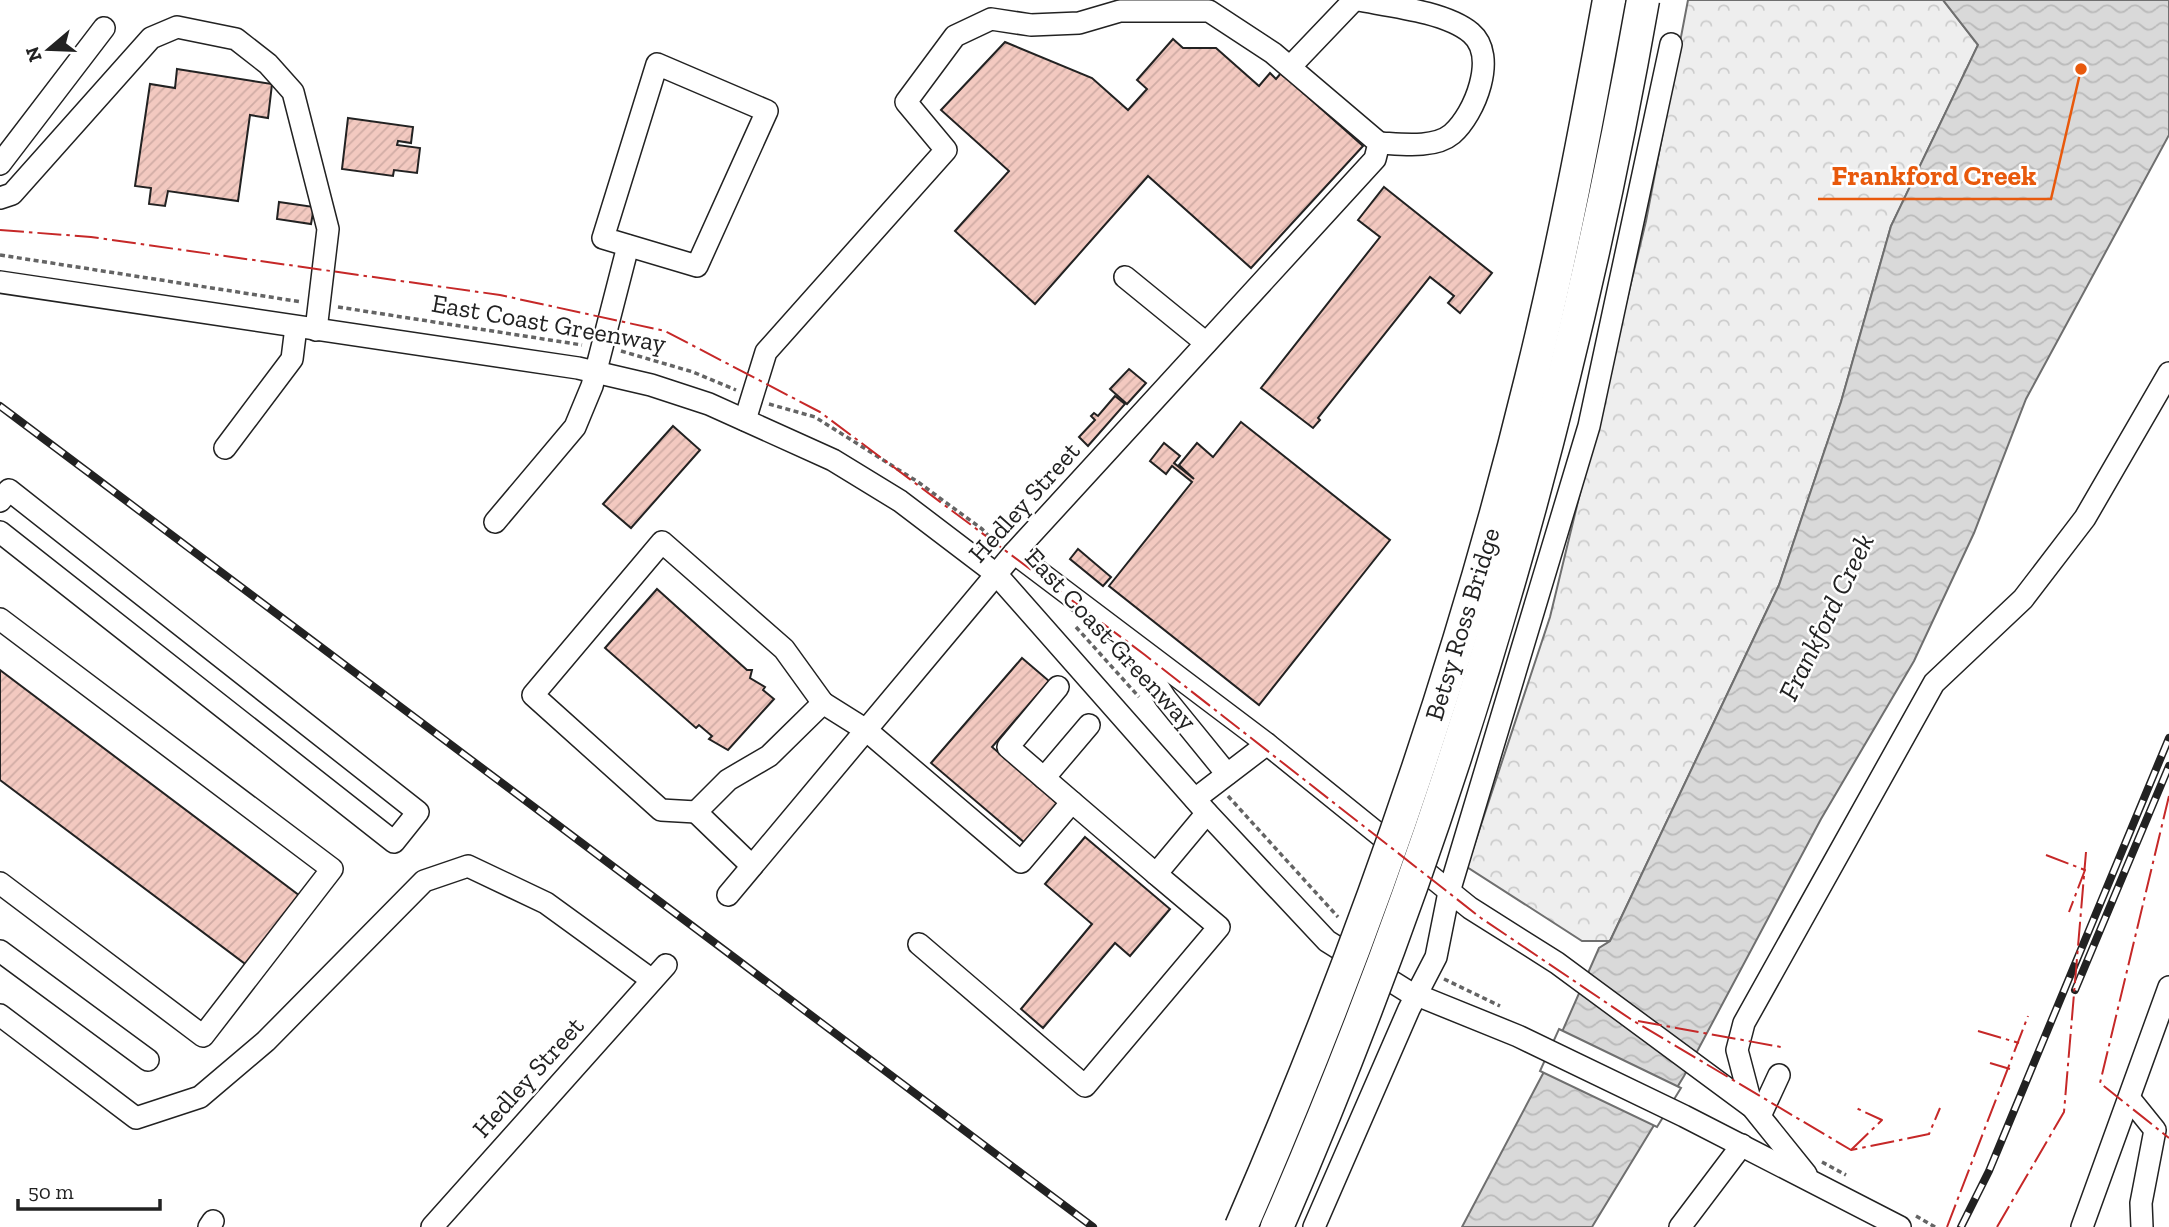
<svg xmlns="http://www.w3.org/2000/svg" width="2169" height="1227" viewBox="0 0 2169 1227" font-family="'Zilla Slab',serif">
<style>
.forest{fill:url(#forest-crowns);stroke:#6f6f6f;stroke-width:2}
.water{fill:url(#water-waves);stroke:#6f6f6f;stroke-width:2}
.pier{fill:#fff;stroke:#6f6f6f;stroke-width:2}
.building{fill:url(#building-hatch);stroke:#222;stroke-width:2}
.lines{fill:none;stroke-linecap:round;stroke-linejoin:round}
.minor-casing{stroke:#222;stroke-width:24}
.path{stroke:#646464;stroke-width:3.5;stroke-dasharray:5 3.5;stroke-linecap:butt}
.minor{stroke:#fff;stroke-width:21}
.rail-casing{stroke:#222;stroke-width:8}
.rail{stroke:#fff;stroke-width:5;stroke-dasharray:16;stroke-linecap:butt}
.highway-bridge-casing{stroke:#222;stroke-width:35;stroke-linecap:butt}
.highway-bridge{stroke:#fff;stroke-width:32}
.power{stroke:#c62828;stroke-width:2;stroke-dasharray:24 5 3.5 5;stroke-linecap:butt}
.labels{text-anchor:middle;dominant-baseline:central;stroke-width:5;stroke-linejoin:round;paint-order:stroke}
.street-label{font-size:26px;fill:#222;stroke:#fff}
.water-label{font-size:28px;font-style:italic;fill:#222;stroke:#fff}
.leader{fill:none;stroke:#e8590c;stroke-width:2.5}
.callout-dot{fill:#e8590c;stroke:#fff;stroke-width:2.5}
.callout-label{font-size:28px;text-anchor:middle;font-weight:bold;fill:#e8590c;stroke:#fff;stroke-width:5;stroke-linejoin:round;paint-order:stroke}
</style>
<defs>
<pattern id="forest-crowns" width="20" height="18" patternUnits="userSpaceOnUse" patternTransform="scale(1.75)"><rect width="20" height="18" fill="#eee"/><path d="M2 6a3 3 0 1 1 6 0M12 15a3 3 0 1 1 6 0" fill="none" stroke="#ccc"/></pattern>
<pattern id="water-waves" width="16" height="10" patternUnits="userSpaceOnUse" patternTransform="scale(1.75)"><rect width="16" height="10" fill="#d9d9d9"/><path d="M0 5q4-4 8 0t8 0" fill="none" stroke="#bababa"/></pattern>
<pattern id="building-hatch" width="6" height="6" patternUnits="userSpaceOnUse" patternTransform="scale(1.75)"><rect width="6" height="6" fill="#f3c9c0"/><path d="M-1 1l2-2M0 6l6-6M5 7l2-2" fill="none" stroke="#d0aca5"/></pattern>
</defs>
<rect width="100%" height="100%" fill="#fff"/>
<path class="forest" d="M1688,0H1943L1978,45L1891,226L1841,402L1779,585L1610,941H1582L1467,867L1550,617L1646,221Z"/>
<path class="water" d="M1943,0H2169V135L2026,399L1974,533L1914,661L1821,819L1684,1076L1592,1227H1462L1547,1066L1599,948L1610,941L1779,585L1841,402L1891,226L1978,45Z"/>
<path class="pier" d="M1559,1029L1681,1088L1657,1127L1540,1071Z"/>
<g class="building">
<path d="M1173,39L1183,48H1216L1259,86L1270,73L1276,79L1281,73L1363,146L1251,268L1148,176L1035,304L955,231L1009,171L941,110L1005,42L1092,78L1128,110L1147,89L1137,80Z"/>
<path d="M177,69L272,84L268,118L250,115L238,201L168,191L165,206L149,204L151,188L135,186L150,84L175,88Z"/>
<path d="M348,118L413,127L411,143L398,141L397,145L420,148L417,173L394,170L393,176L342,169Z"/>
<path d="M1384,187L1492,273L1460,313L1448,303L1454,296L1430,277L1318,418L1320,420L1313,428L1261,388L1380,237L1358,220Z"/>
<path d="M279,202L314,207L311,224L277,219Z"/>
<path d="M1129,369L1146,383L1127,404L1110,389Z"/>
<path d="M1115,396L1125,404L1088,446L1079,437L1095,420L1091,416L1094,413L1098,416Z"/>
<path d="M1241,422L1390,540L1259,705L1109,586L1192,482L1172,466L1166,474L1150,461L1164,443L1180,456L1174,463L1194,479L1179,465L1197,443L1213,457Z"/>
<path d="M673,426L700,450L631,528L603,504Z"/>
<path d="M1078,549L1111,577L1103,586L1070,559Z"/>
<path d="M657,589L747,670H752L750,678L765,687L763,690L774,699L728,750L709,739L712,736L699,725L696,728L605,648Z"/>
<path d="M1022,658L1049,681L992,747L1058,804L1025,843L931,763Z"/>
<path d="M0,670L300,896L248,966L0,780Z"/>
<path d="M1085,837L1170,909L1130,956L1115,943L1043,1028L1021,1009L1092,924L1045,884Z"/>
</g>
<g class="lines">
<g class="minor-casing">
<g id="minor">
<path d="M1358,0C1390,6 1446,12 1471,33C1498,56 1475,114 1452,134C1434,149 1400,144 1379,143"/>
<path d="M657,64L767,111L697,266L603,238Z"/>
<path d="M1290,67L1354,0"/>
<path d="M0,164L104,28"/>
<path d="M0,198L12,194L151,38L177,27L236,39L268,64L293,92L328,229L316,330"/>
<path d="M1125,277L1206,343"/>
<path d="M0,282L578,368L651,385L709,404L833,460L900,501L996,574L1207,813L1327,941L1407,991L1518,1036L1684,1116L1900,1227"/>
<path d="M225,448L292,359L296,327"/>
<path d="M0,501L9,490L418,812L394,842L0,532"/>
<path d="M495,522L575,427L592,386L628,246"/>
<path d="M1014,553L1267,744L1470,908L1557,963L1752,1107L1806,1174"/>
<path d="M0,619L332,869L203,1036L0,883"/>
<path d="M1134,650L1166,699L1227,774"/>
<path d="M1044,778L1089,725"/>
<path d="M1195,799L1267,744"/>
<path d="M1072,802L1156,874L1207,813"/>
<path d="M696,812L661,810L533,695L662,542L784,649L823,703"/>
<path d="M752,866L696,812L728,780L769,756L823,703L866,730L1021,862L1072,802L1008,747L1058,687"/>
<path d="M728,895L1014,553L1375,159L1379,143L1273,53L1209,11H1120L1079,23L1031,25L991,19L955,36L906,102L946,150L766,352L745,420"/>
<path d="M919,944L1085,1086L1219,927L1156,874"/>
<path d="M0,951L148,1060"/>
<path d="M0,1015L136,1118L200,1097L266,1041L424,881L468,866L546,903L652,980"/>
<path d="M2130,1099L2155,1130L2141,1203L2142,1227"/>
<path d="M1752,1107L1737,1050L1744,1023L1934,683L2023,599L2085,518L2169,373"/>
<path d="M1760,1116L1779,1075"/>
<path d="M209,1227L213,1221"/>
<path d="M432,1227L666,965"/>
<path d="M1314,1227L1409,1009L1436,957L1449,892L1589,426L1671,44"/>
<path d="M1680,1227L1742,1145"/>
<path d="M2082,1227L2169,987"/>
</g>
</g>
<g class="path">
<path d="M0,255L302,302"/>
<path d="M338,307L582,345"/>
<path d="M621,351L693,372L736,390"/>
<path d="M769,404L815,417L918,482L982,529L998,546"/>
<path d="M1076,627L1139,697"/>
<path d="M1228,796L1338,917"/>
<path d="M1444,979L1500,1006"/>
<path d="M1822,1162L1846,1175"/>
<path d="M1916,1216L1935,1227"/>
</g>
<use href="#minor" class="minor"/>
<g class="rail-casing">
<g id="rail">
<path d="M0,406L1093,1227"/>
<path d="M2075,990L2169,766"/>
<path d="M1961,1227L1989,1171L2169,738"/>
</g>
</g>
<use href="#rail" class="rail"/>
<g class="highway-bridge-casing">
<g id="highway-bridge">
<path d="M1241,1227C1360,953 1460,670 1531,379C1562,254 1586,127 1609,0"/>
<path d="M1277,1227C1448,834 1569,422 1643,0"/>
</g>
</g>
<use href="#highway-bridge" class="highway-bridge"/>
<g class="power">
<path d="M0,230L91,237L500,295L665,331L820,412L1145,655L1481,918L1632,1020L1851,1150L1929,1134L1940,1108"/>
<path d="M2169,796L2100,1083L2169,1138"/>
<path d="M2046,855L2085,870L2069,912"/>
<path d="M1638,1021L1781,1047"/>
<path d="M1978,1031L2019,1043"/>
<path d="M1990,1063L2010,1069"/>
<path d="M1851,1150L1882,1120L1856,1108"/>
<path d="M1947,1227L2028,1016"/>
<path d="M1997,1227L2064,1112L2086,852"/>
</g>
</g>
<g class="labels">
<g class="street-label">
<text transform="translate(549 323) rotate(10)">East Coast Greenway</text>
<text transform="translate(1024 502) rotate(-48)">Hedley Street</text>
<text transform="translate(1462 624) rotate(-73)">Betsy Ross Bridge</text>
<text transform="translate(1111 639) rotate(47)">East Coast Greenway</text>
<text transform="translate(528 1077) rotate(-48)">Hedley Street</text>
</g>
<g class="water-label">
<text transform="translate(1826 617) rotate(-64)">Frankford Creek</text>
</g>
</g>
<path class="leader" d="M2081 69L2051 199H1818"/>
<circle class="callout-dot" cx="2081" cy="69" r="7"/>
<g class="callout-label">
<text x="1934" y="185">Frankford Creek</text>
</g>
<g transform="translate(49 49) rotate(251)" stroke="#ffffff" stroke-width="5" paint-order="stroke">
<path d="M0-5L12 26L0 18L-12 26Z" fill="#222222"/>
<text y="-10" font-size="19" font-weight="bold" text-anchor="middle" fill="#222222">N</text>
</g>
<path d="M18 1199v10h142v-10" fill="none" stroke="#222222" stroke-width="3.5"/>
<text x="28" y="1199" font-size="21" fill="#222222" stroke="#ffffff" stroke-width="5" paint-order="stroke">50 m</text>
</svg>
